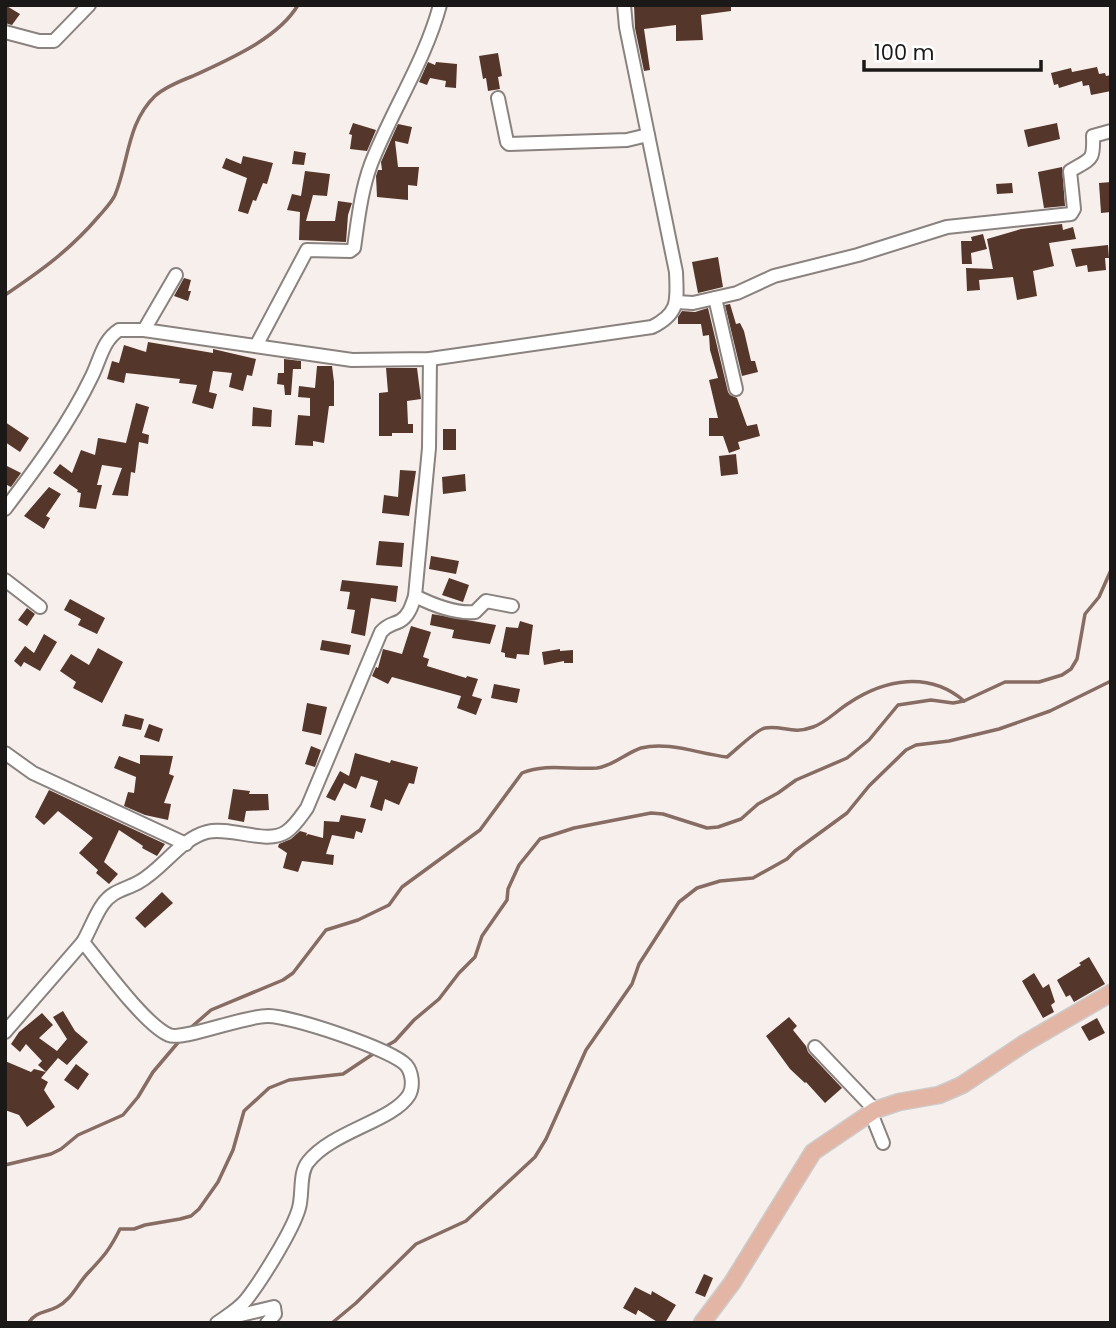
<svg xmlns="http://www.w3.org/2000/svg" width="1116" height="1328" viewBox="0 0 1116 1328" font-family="Poppins,sans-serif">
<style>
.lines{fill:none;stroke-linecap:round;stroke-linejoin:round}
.stream{stroke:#866c63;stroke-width:3.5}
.building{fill:#54362b}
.minor-casing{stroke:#89827f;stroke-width:16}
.major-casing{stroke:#cdcccc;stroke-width:19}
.minor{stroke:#fff;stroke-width:12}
.major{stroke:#e3b5a4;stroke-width:16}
</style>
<rect width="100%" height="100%" fill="#f7efec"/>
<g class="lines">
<g class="stream">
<path d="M5,295C42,270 70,250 99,216C105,209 112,202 115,195C129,161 127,123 155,96C165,87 180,81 193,76C227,60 278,39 298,5"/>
<path d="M188,1030L211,1010L283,980L293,973L326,930L358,920L389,905L402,887L480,830L522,773C547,763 570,770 597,768C613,766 626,753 641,748C669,741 699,754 727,757C735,751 757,729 765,728C783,725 792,735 813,727C827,722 836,711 849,703C885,679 929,671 964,701"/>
<path d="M383,1048L395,1041L414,1020L439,999L459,973L475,957L482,936L507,900L508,889L519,865L540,839L574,828L651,813L663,814L707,828L718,827L741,819L758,804L778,793L796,780L847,758L869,740L898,705L931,700L953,703L964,701L1005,682H1039L1062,675L1071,669L1077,659L1085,614L1099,597L1111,570"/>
<path d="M5,1165L51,1154L61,1149L78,1135L123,1115L138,1097L153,1072L181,1039"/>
<path d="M28,1323C37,1311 45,1313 57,1307C71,1300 77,1285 87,1274C103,1257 109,1251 120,1229H134L145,1225L180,1219L191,1216L199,1209L218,1182L233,1150L244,1111L269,1088L289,1080L343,1074L376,1052"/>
<path d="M332,1323L356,1303L416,1244L466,1221L535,1157L546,1139L586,1050L632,984L639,964L679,902L697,888L720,881L753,878L787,859L795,851L847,813L869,786L906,750L916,745L949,741L999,729L1050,711L1111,681"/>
</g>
</g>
<g class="building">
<path d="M5,5L20,14L12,25L5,23Z"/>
<path d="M634,5H731V11L701,15L703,40L676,41V25L644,29L650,70L644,71L635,28Z"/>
<path d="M498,53L502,76L498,77L500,89L488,91L486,78L483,79L479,56Z"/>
<path d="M428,62L435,65L436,62L457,64L456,88L445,87L446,81L430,78L427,85L419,82Z"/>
<path d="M1097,67L1099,74L1105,73L1106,76L1111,75V91L1091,95L1089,85L1083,86L1082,81L1059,88L1058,84L1054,85L1051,73L1071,68L1072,72Z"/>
<path d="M353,123L376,130L367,151L350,149L352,135L349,134Z"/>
<path d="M1057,123L1060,139L1028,147L1024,130Z"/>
<path d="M398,124L412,127L408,144L395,141L398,167H419L417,186L408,185V200L377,197L376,176L378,170H382L381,162Z"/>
<path d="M294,151L306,153L304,165L292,164Z"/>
<path d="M243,156L273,163L267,184L263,183L256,201L253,200L248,214L238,211L247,178L222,168L226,158L241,164Z"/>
<path d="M1062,167L1065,206L1044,208L1038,172Z"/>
<path d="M305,171L330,174L327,196L313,195L306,221H335L338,201L352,203L348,215L346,242L299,240L300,212L287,210L292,194L301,196Z"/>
<path d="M1111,182V212L1101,213L1099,183Z"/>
<path d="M1012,183L1013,193L997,194L996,184Z"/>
<path d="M1062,224L1063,230L1073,227L1076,239L1049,243L1054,266L1033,271L1037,296L1017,300L1013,277L979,280L980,290L967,291L966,268L993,269L987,239L1021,229Z"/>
<path d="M983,234L987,249L971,253L972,264H962L961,241H972L971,237Z"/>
<path d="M1108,245L1109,258H1105L1106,270L1088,272L1087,265L1076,267L1071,249Z"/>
<path d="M718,257L723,287L698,293L692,262Z"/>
<path d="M184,278L191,280L188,291H191L188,301L174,296Z"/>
<path d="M730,304L736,324L740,323L744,331L751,361H755L758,372L742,376L725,305Z"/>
<path d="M708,308L728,392L730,395L737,398L747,426L757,424L760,436L738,442L740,449L729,453L723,436H709V418H718L709,380L718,378L710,350L709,335L703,336L701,324H678V317L682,311L695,312Z"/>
<path d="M148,342L213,353V349L256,359L252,376L247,375L243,391L229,387L232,373L213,371L209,392L217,394L213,409L192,403L197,385L179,383L180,379L126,373L124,383L107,379L112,361L119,363L124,345L146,352Z"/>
<path d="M284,359L301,361V369H293L291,395H285L284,385L277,384L278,373H284Z"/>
<path d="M317,366H332L334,382V406H329L324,443L313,441V446L295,445L298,415L310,416V398L298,397L299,386L315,388Z"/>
<path d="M386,368H417L421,399L407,401L408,424H413V433H392V436H379V393L388,392Z"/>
<path d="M136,403L149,407L142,433L149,435L148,444L139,442L135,473L131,472L128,496L112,495L122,468L102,465L97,485H102L96,509L79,507L81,493L77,492L78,490L53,473L60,464L72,473L81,450L95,455L98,438L126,443Z"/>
<path d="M253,407L272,410L271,427L252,426Z"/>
<path d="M5,422L29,438L20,452L5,442Z"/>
<rect x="443" y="429" width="13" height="21"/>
<path d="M736,454L738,474L721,476L719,456Z"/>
<path d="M5,465L21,473L11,487L5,484Z"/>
<path d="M400,470L416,471L409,516L382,513L384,495L398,497Z"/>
<path d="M465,474L466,491L443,494L442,477Z"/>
<path d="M49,487L61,494L46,516L50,518L44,529L24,516Z"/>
<path d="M379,541L404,543L402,567L376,565Z"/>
<path d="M431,556L459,561L456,574L429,569Z"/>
<path d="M449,578L469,585L463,602L442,595Z"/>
<path d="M342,580L398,586L396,602L371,598L365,636L351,633L355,610L347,609L350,592L340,591Z"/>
<path d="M70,599L105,618L97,634L78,625L81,619L64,610Z"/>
<path d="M27,608L35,614L27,626L18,620Z"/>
<path d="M432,614L496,625L490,644L452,638L454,630L430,625Z"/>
<path d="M520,621L533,625L529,655L517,654L516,659L505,657V653L501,652L506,627L518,628Z"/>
<path d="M411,626L431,632L423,657L429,659L427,666L466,678L467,676L478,679L472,696L482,699L476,715L457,708L461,696L392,677L388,684L372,676L376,667L378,668L383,649L402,654Z"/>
<path d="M44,634L57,642L40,671L24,662L21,667L14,661L25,646L34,653Z"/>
<path d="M322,640L351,645L349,655L320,650Z"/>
<path d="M98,648L123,662L102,703L73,688L76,682L60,671L71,654L89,665Z"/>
<path d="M560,649V651L573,650V663H564V661L544,665L542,652Z"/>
<path d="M494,684L520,689L517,703L491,698Z"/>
<path d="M307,703L327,707L321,735L302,731Z"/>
<path d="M125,714L144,719L141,730L122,726Z"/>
<path d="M149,724L163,729L159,742L144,737Z"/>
<path d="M311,746L321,750L315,767L305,764Z"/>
<path d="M355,753L390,763L391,760L418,767L414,784L409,783L399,805L385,799L382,811L370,807L378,781L361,776L356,789L344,783L335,801L326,797L340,771L349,776Z"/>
<path d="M140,755L173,756L169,774L174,776L164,803L171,804L168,820L145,815L124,806L128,792L134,793L136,777L114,768L119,756L140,764Z"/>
<path d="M233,789L250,791L249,794H268L269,810L246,811L244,822L228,819Z"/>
<path d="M49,790L165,844L157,856L142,848L143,846L119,830L104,862L118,874L109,884L96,873L98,870L79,853L93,838L58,811L44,825L35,817Z"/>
<path d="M341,815L366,819L362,833L356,831L354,839L332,835L326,854L334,855L333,865L302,861L298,872L283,868L287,853L278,847L279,844L291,839L300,831L307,833L306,836L308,834L323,838L324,821L339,822Z"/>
<path d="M162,892L173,903L145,928L135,918Z"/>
<path d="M1089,957L1105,984L1074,1002L1070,995L1066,997L1057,980L1081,965L1079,963Z"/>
<path d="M1034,973L1043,988L1049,984L1055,1002L1051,1005L1054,1012L1043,1018L1022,981Z"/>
<path d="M63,1011L75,1031L88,1042L67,1065L58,1058L46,1072L38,1065L42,1061L26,1044L20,1052L11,1044L19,1032L42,1013L53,1025L39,1038L57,1051L67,1039L53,1017Z"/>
<path d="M789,1017L797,1026L793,1030L806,1046L808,1052L842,1088L825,1103L806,1082L805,1083L790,1069L766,1036Z"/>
<path d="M1097,1018L1105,1033L1089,1041L1081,1027Z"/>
<path d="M5,1061L31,1072L34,1069L46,1072L41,1078L48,1082L44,1090L55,1107L27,1127L19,1115L5,1110Z"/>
<path d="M76,1064L89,1074L78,1090L64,1080Z"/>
<path d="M704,1274L713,1278L705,1297L695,1293Z"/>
<path d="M635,1287L651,1295L652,1291L676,1305L665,1323H659L638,1310L636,1315L623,1308Z"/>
</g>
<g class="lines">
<g class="minor-casing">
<g id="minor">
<path d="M5,32L39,41H54L89,5"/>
<path d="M498,98L507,142L509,144L627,140L648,135"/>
<path d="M715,298L736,389"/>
<path d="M677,302L693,303L737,293L774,276L858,255L947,227L1071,214L1074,209L1070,171C1091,158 1094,162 1093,136L1111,131"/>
<path d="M144,330L176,275"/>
<path d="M256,346L307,250L350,251L354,248C358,220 361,191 371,164C392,110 425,61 440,5"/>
<path d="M5,509C37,467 69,424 92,376C100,360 103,340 119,330H144L352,360L430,359L652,327C680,313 677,300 676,272L626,27L624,5"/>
<path d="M5,580L40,607"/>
<path d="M415,596C433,605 455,614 475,612L486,601L512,606"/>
<path d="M5,753L33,773L186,844"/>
<path d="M5,1032L83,942"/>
<path d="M815,1047L875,1110"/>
<path d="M871,1113L883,1143"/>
<path d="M224,1319L274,1307L275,1314L267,1323"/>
<path d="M217,1323C227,1316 239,1309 246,1300C261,1281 293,1230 299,1208C303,1194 299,1173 308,1162C332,1131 393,1121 409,1095C414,1086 412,1072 406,1065C391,1049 289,1015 267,1016C244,1016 182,1041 169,1035C145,1025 101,964 83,942C90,930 95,915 103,904C113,890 125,890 139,882C163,869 180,839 207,832C230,826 267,845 286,832C295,826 301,816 307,808L381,632C388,624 392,625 400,621C409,616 412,605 415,596L429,448L430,359"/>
</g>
</g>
<g class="major-casing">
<path id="major" d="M702,1323L732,1283L813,1152L875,1110L899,1102L939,1095L962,1085L1025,1043L1111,993"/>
</g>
<use href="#minor" class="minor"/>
<use href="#major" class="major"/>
</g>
<rect width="1116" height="1328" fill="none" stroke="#1b1918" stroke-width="14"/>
<path d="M864 60v10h177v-10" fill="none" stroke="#1b1918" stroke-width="3.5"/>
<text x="874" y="60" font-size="21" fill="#1b1918" stroke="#ffffff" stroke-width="5" paint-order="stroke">100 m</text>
</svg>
